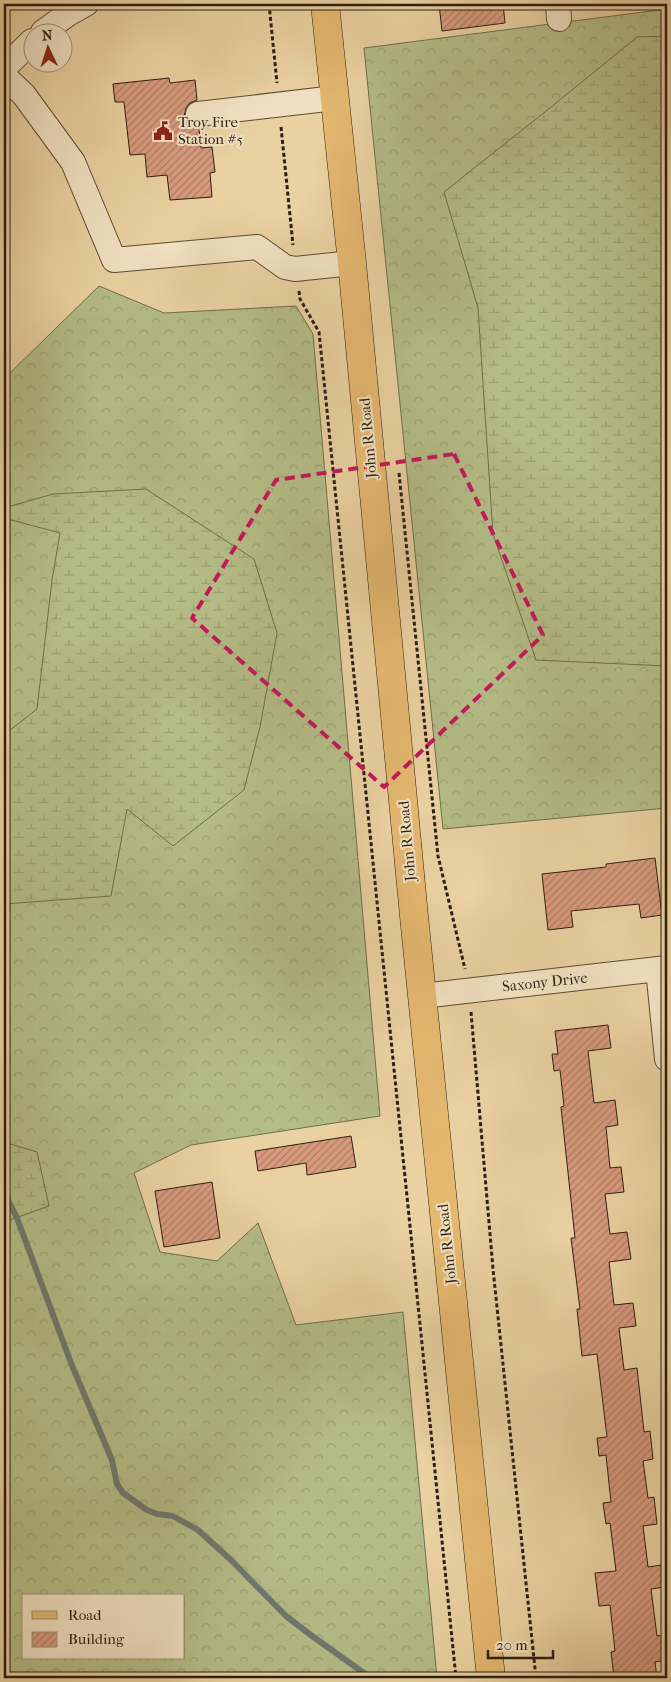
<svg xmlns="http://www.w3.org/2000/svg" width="671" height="1682" viewBox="0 0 671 1682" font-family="'IM FELL French Canon',serif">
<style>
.forest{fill:url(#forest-crowns);stroke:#706e4a;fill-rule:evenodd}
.wetland{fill:url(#wetland-marsh);stroke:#706e4a}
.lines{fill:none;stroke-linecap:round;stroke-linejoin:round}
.stream{stroke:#707870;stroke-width:6}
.building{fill:url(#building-hatch);stroke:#2c1f0f}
.minor-casing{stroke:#5c4c34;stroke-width:26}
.major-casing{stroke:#2c1f0f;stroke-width:29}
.path{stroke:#2c1f0f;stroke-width:3;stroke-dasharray:4 2.5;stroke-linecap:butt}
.minor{stroke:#f1e1c2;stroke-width:24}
.major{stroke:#e5b870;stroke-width:28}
.marked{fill:none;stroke:#c2185b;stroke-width:4;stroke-dasharray:10 6;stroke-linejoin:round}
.labels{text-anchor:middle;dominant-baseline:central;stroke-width:4;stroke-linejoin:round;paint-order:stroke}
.poi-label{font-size:15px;fill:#2c1f0f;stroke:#f1e1c2;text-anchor:start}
.street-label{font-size:15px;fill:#2c1f0f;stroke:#f1e1c2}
</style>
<defs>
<pattern id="forest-crowns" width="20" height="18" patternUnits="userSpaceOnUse" patternTransform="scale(1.25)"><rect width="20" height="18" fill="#b4bc86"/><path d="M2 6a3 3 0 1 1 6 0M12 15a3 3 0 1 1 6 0" fill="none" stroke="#9ba172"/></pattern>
<pattern id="wetland-marsh" width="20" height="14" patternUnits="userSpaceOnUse" patternTransform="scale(1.25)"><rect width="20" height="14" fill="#b4bc86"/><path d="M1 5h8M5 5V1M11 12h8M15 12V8" fill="none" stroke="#9ba172"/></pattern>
<pattern id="building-hatch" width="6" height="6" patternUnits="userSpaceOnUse" patternTransform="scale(1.25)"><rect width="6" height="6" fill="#d89a7d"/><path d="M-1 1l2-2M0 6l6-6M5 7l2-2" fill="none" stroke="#af7d65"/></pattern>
</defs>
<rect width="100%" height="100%" fill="#ead1a1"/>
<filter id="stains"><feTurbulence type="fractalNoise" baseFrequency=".004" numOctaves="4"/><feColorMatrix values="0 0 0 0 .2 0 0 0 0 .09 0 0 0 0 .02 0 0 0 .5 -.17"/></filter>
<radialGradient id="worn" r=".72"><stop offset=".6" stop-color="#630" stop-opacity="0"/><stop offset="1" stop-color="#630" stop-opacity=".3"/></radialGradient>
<g class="forest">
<path d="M667,9V808L443,829L364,48Z"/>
<path d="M99,286L164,313L296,306L313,334L380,1116L191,1145L134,1173L160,1252L217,1261L258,1223L296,1325L403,1312L437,1678H4V379ZM24,1596H184V1658H24Z"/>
</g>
<g class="wetland">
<path d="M667,36V666L536,660L493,534L478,308L444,192L550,108L637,37Z"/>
<path d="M146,489L254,559L277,633L260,727L244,790L173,846L127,809L111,896L4,904V735L37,709L52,580L60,533L4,518V508L53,494Z"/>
<path d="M4,1142L37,1152L49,1206L4,1222Z"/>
</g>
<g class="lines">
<path class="stream" d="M4,1192L17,1218L71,1363L112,1460L117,1484L123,1493L147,1510L157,1514L173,1516L198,1530L232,1561L286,1616L312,1636L371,1678"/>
</g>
<g class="building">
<path d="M439,4H503L505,23L442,31Z"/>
<path d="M169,78L170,83L195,80L197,100L190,103L186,108L184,116L187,123L192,126L199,128L201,148L212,147L215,172L210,173L212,197L170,200L167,175L147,177L145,154L130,155L124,102H115L113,84Z"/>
<path d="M655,858L662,915L641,918L639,904L571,911L573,927L548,930L542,874L606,867V864Z"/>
<path d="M608,1025L611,1048L588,1051L594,1103L615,1100L618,1125L606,1127L610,1168L621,1167L624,1192L605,1194L610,1234L627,1232L631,1259L609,1262L614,1305L633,1303L636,1326L619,1328L624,1370L637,1368L644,1432L650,1431L653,1459L643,1461L648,1498L654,1497L657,1524L643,1526L648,1567L662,1565L665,1587L651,1589L657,1636L667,1635V1660L655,1662L657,1678H628V1675L614,1677L611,1652L615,1651L610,1605L599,1606L595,1573L616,1571L610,1523L606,1524L603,1503L611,1502L606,1455L599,1456L597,1438L607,1437L597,1354L582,1356L577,1309H580L571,1238H575L561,1107L564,1106L560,1070L554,1071L552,1054H558L555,1031Z"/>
<path d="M351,1136L356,1167L307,1175L306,1163L258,1171L255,1151Z"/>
<path d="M212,1182L220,1238L164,1247L155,1191Z"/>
</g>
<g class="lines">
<g class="minor-casing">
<g id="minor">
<path d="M558,4L559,19"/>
<path d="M43,32L68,14L86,4"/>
<path d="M4,68L32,41"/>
<path d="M4,76L24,95L73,162L114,260L257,247L285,267L295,269L352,263"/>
<path d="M198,114L335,98"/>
<path d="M658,969L667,1059"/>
<path d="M422,996L667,968"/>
</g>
</g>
<g class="major-casing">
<path id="major" d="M325,4L352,263L414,916L491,1678"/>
</g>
<g class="path">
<path d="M269,4L277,83"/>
<path d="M281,127L293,245"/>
<path d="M299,291L300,299L319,332L456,1678"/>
<path d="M399,473L438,856L465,969"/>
<path d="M471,1012L493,1269L536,1678"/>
</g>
<use href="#minor" class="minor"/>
<use href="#major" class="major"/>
</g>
<path class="marked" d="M454,454L543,635L384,787L192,618L276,480Z"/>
<defs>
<g id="civic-bare" transform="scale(1.5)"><path d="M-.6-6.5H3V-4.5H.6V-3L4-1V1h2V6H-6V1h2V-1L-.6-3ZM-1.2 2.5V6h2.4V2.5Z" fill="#8f2418" stroke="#f1e1c2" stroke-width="2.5" paint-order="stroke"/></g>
</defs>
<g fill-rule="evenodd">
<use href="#civic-bare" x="163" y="131"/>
</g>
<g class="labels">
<g class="poi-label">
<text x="178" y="122">Troy Fire<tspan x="178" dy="17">Station #5</tspan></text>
</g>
<g class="street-label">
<text transform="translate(368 438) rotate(-95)">John R Road</text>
<text transform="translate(407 841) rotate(-95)">John R Road</text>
<text transform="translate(545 982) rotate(-6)">Saxony Drive</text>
<text transform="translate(447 1244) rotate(-96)">John R Road</text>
</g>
</g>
<rect width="671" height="1682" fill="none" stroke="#ead1a1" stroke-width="20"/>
<rect x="5" y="5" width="661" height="1672" fill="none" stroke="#2c1f0f" stroke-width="2.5"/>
<rect x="10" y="10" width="651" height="1662" fill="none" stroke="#2c1f0f"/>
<rect x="22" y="1594" width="162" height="65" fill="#f1e1c2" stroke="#a2937a"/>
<rect x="32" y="1611" width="25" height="8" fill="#e5b870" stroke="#a2937a"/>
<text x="68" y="1620" font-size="15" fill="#2c1f0f">Road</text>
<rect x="32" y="1632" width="25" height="15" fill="url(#building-hatch)" stroke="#a2937a"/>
<text x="68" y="1644" font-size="15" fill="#2c1f0f">Building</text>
<g transform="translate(48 48) rotate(356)"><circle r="24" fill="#f1e1c2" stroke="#a2937a"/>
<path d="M0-4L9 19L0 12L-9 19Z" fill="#8f2418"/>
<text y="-8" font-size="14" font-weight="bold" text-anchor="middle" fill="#2c1f0f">N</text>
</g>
<path d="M488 1650v8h65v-8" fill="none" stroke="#2c1f0f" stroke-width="2.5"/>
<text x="496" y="1650" font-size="15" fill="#2c1f0f" stroke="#f1e1c2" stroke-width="4" paint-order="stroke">20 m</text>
<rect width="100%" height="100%" filter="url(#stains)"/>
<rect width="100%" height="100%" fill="url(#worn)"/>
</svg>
